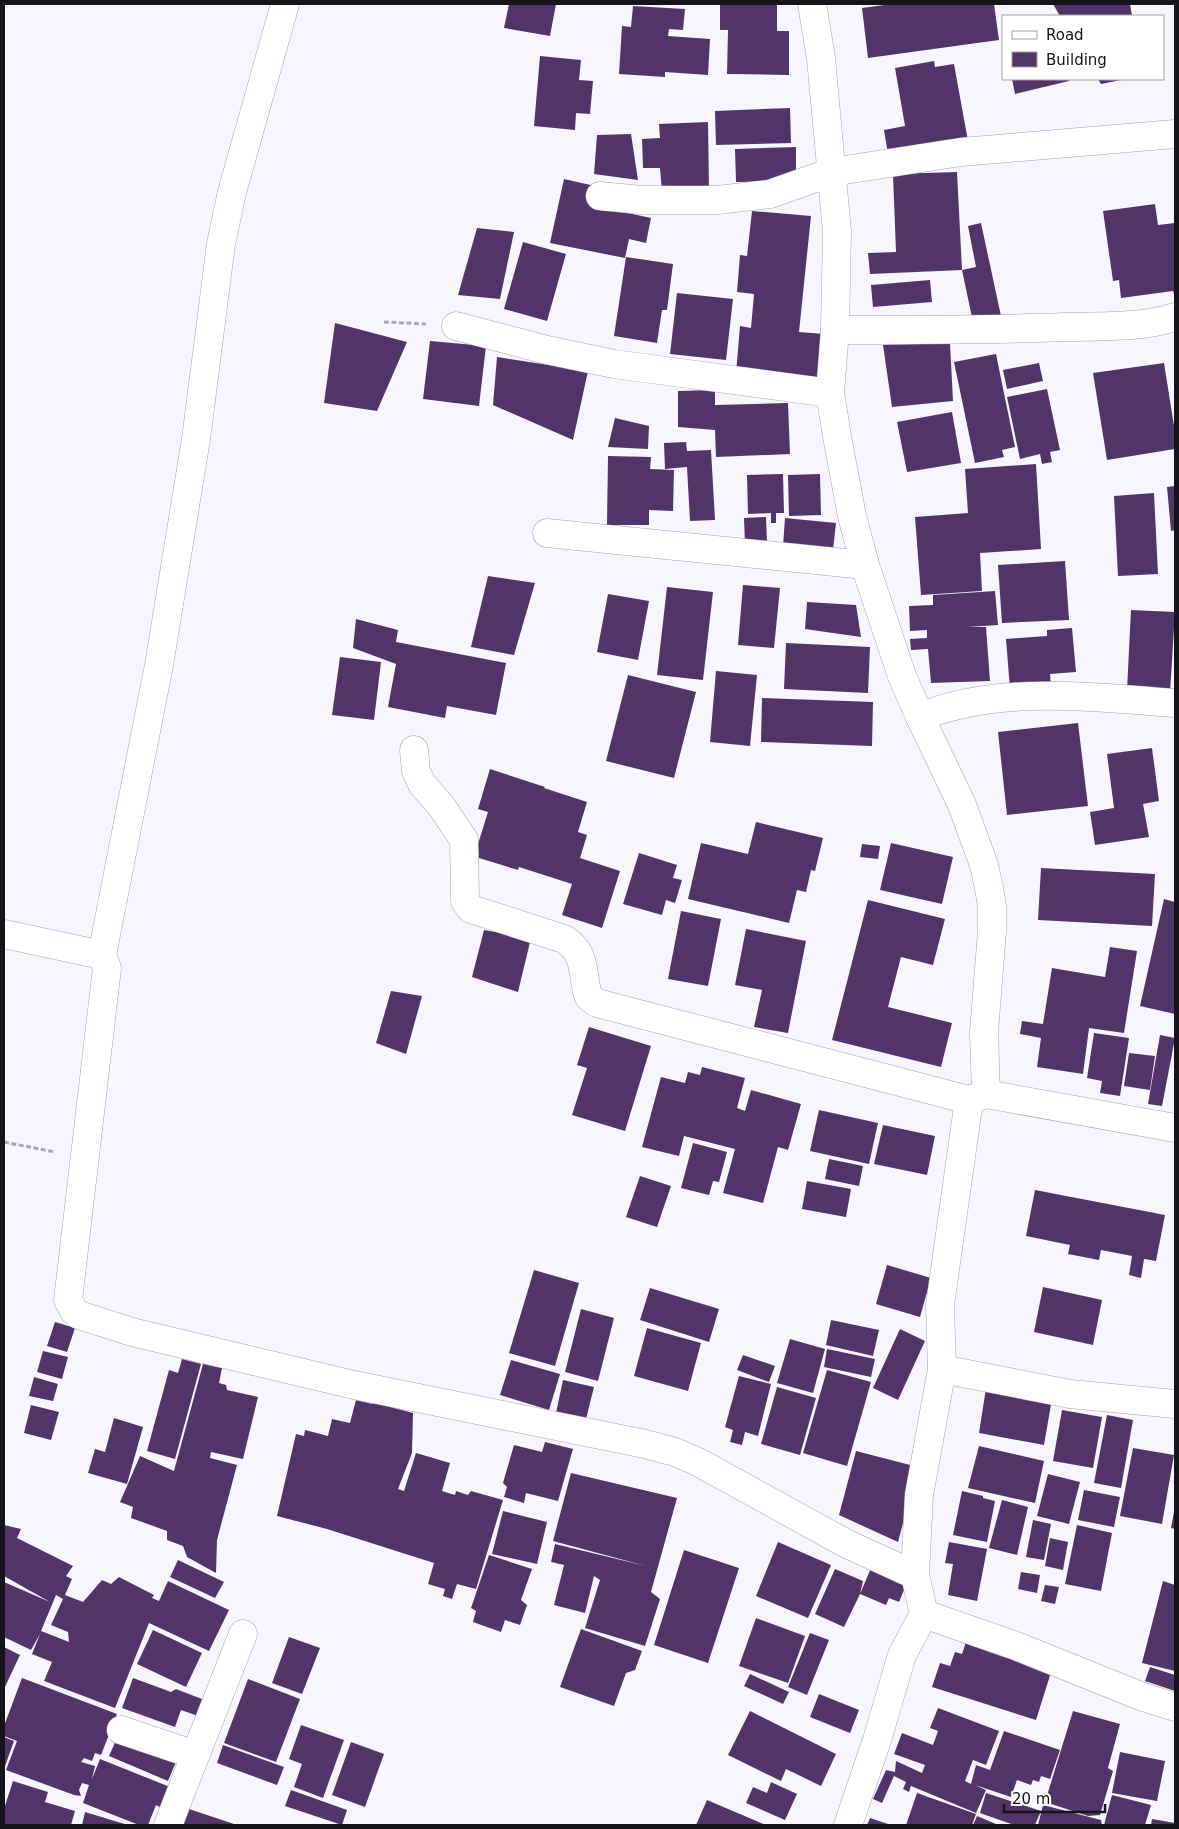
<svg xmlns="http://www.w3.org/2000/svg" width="1179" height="1829" viewBox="0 0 1179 1829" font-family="'DejaVu Sans',sans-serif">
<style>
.building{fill:#513568;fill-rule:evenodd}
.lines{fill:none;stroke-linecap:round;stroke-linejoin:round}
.street-casing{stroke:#a4a2b3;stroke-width:29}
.path{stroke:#a9a8b0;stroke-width:3;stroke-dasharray:5 2.5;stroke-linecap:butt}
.street{stroke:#fff;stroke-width:28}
</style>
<rect width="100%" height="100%" fill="#f7f6fe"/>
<g class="building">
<path d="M509,4H556L550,36L504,28Z"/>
<path d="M720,4H777V31H789V75L727,74L728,30H720Z"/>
<path d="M892,4H994L999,40L868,58L862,8Z"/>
<path d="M1053,4H1130L1132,16H1060Z"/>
<path d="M633,6L685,9L683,30L669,29L668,36L710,39L708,75L665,72V77L619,74L622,26L631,27Z"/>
<path d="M540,56L581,60L579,80L593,81L590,114L576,113L575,130L534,126Z"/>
<path d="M934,61L935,67L954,64L968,141L888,154L884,130L905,126L895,68Z"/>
<path d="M1012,79H1068L1069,81L1015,94Z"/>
<path d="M1098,79H1121V80L1101,84Z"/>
<path d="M790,108L791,143L716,145L715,111Z"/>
<path d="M708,122L709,190L662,192L660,168H643L642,139L660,138L659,124Z"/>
<path d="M631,134L638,180L594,174L597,135Z"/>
<path d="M796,147V181L736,182L735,149Z"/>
<path d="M957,172L962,270L870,274L868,253L896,252L893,174Z"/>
<path d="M564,179L595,186L591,205L651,218L646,243L629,239L625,258L550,243Z"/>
<path d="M1155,204L1158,225L1175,223V297L1173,291L1121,298L1119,280L1113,281L1103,211Z"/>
<path d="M752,211L811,216L799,332L824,334L820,382L736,373L740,326L751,328L754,294L737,292L740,255L747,256Z"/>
<path d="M981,223L1001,316L973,322L962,270L976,267L968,226Z"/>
<path d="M477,228L514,232L500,299L458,295Z"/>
<path d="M523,242L566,254L547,321L504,309Z"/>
<path d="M626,257L673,264L667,310H662L657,343L614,336Z"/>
<path d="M930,280L932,302L873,307L871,285Z"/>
<path d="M677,293L733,299L726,360L670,354Z"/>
<path d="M335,323L407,342L377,411L324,403Z"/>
<path d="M430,341L486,346L479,406L423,399Z"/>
<path d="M950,343L953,401L892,407L883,345Z"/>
<path d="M996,354L1015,447L1002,450L1004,457L975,463L954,362Z"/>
<path d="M497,357L588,371L573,440L493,405Z"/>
<path d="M1039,363L1043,381L1007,389L1003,370Z"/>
<path d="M1164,363L1175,432V449L1107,460L1093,373Z"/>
<path d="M1047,389L1060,450L1050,452L1052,462L1042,464L1040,454L1020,459L1007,397Z"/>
<path d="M715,390V405L788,403L790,454L716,457L715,430L678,427V391Z"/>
<path d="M952,412L961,463L907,472L897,422Z"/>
<path d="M615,418L649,426L648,449L608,447Z"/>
<path d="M686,442L687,451L711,450L715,520L690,521L687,467L665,469L664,443Z"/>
<path d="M608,456L651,457L650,469L674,470L673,511L649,510V525H607Z"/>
<path d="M1036,464L1041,549L980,553L982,591L921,595L915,517L968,513L965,469Z"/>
<path d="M783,474L784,513H776V523H771V513L748,514L747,475Z"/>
<path d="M820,474L821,515L789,516L788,475Z"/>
<path d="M1175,486V530L1171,531L1167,487Z"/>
<path d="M1154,493L1158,574L1118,576L1114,496Z"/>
<path d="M766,517L767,543L745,544L744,518Z"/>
<path d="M785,518L836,523L833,550L783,546Z"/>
<path d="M1065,561L1069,620L1002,623L998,565Z"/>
<path d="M488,576L535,583L514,655L471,647Z"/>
<path d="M743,585L780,588L774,648L738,645Z"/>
<path d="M667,587L713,592L703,680L657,675Z"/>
<path d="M995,591L998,625L968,627H986L990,681L931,683L928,649L911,650L910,639L927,638V630L910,631L909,606L933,605V595Z"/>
<path d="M608,594L649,601L638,660L597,652Z"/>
<path d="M807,602L856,605L861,637L805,629Z"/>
<path d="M1131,610L1175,612L1170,693L1127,690Z"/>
<path d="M356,619L398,630L396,642L506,663L496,715L447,706L445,718L388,707L396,664L353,648Z"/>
<path d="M1072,628L1076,672L1050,674L1051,687L1010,689L1006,639L1047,636V630Z"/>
<path d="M786,643L870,647L868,693L784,689Z"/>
<path d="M340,657L381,662L374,720L332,715Z"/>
<path d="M716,671L757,675L750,746L710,742Z"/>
<path d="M628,675L696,692L674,778L606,761Z"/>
<path d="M762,698L873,702L872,746L761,742Z"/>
<path d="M1078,723L1088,806L1007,815L998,732Z"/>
<path d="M1152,748L1159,801L1143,804L1149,837L1095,845L1090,812L1114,808L1107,754Z"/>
<path d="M490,769L545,787L544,788L587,802L578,832L587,835L580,858L620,871L602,928L562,915L572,884L519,867L518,870L479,858L478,844L488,812L478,809Z"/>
<path d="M756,822L823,838L815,871L811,870L806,892L797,890L789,923L688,899L701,843L748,854Z"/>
<path d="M891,843L953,857L942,904L880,890Z"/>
<path d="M862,844L880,846L878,859L860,857Z"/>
<path d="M639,853L677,865L673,878L682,880L675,903L666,900L662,915L623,904Z"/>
<path d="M1041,868L1155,874L1152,926L1038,920Z"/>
<path d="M1164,899L1175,902V1014L1140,1006Z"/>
<path d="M868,900L945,919L933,965L901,957L888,1007L952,1023L941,1067L832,1040Z"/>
<path d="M681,911L721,919L708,986L668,979Z"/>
<path d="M746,929L806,941L788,1033L754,1027L762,990L735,985Z"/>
<path d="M484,930L531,938L518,992L472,977Z"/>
<path d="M1110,947L1137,951L1124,1033L1089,1028L1083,1074L1037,1067L1041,1038L1020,1034L1022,1021L1043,1024L1052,968L1105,977Z"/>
<path d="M391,991L422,996L406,1054L376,1043Z"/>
<path d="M589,1027L651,1046L625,1131L572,1115L587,1068L577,1065Z"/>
<path d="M1094,1033L1129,1038L1120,1096L1100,1093L1102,1081L1087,1078Z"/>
<path d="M1160,1035L1175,1038L1162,1106L1148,1104Z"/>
<path d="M1129,1053L1155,1056L1150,1090L1124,1086Z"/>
<path d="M702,1067L745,1078L737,1108L745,1111L751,1090L801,1104L788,1150L778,1147L763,1203L723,1193L735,1149L684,1136L679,1156L642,1147L661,1077L685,1083L688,1072L700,1075Z"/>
<path d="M819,1110L878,1123L869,1164L810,1151Z"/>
<path d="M883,1125L935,1136L927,1175L874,1164Z"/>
<path d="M693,1143L727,1152L719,1182L713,1181L709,1195L681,1188Z"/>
<path d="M829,1159L863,1166L859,1186L825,1179Z"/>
<path d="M640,1176L671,1186L657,1227L626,1217Z"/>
<path d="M807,1181L851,1189L846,1217L802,1209Z"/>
<path d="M1035,1190L1165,1215L1156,1261L1144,1259L1141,1278L1129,1275L1132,1256L1101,1250L1099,1260L1068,1254L1070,1245L1026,1236Z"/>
<path d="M887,1265L931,1278L920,1317L876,1304Z"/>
<path d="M534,1270L579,1283L555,1366L509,1353Z"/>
<path d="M1043,1287L1102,1300L1093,1345L1034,1332Z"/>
<path d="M650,1288L719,1309L709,1342L640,1320Z"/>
<path d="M581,1309L614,1318L598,1381L565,1372Z"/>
<path d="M831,1320L879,1330L873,1356L826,1345Z"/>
<path d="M55,1322L75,1328L67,1352L47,1346Z"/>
<path d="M647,1328L701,1343L688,1391L634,1376Z"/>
<path d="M900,1329L925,1341L898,1400L873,1388Z"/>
<path d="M790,1339L825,1349L813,1393L777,1383Z"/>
<path d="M827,1349L875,1359L871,1377L824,1367Z"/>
<path d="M43,1351L68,1357L62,1379L37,1372Z"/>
<path d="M743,1355L775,1366L769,1382L737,1370Z"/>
<path d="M182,1359L201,1364L175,1459L147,1451L169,1370L178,1373Z"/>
<path d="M511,1360L560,1374L549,1410L500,1395Z"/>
<path d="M203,1364L222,1368L219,1383L226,1385L227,1390L258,1397L243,1459L211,1452L210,1458L237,1465L217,1540L216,1573L187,1557L183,1546L167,1540V1531L131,1518L133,1507L120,1502L140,1456L174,1471Z"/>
<path d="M827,1370L871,1382L847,1466L803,1453Z"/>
<path d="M739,1376L771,1384L758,1436L745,1432L742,1445L730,1442L733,1430L725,1427Z"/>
<path d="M34,1377L58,1384L53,1401L29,1396Z"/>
<path d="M563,1380L594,1387L586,1419L556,1413Z"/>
<path d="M987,1382L1053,1393L1044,1445L979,1433Z"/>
<path d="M777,1387L816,1398L800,1455L761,1444Z"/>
<path d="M377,1396L392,1400L390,1407L413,1413L412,1453L398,1489L404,1491L416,1453L450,1463L442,1491L455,1495L456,1491L468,1495L471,1491L503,1500L476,1589L457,1584L452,1599L443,1596L445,1589L428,1584L434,1563L327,1529L277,1516L296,1434L304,1436L305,1430L328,1436L332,1419L350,1423L356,1400L372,1404Z"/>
<path d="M31,1405L59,1412L51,1440L24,1433Z"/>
<path d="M1062,1410L1102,1417L1093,1468L1053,1461Z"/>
<path d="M1107,1415L1133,1420L1121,1488L1094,1483Z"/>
<path d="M114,1418L143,1427L127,1484L88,1473L95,1449L105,1452Z"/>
<path d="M545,1442L573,1449L558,1501L526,1493L524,1503L504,1497L507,1487L503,1483L514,1445L542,1452Z"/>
<path d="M979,1446L1044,1461L1035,1503L968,1488Z"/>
<path d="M1133,1448L1174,1455L1162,1524L1120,1516Z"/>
<path d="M856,1451L918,1467L898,1542L839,1515Z"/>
<path d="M571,1473L677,1498L651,1592L660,1599L645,1646L585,1628L600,1580L594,1576L585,1613L554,1605L564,1565L551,1562L555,1544L646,1566L553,1541Z"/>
<path d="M1048,1474L1080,1482L1069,1524L1037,1516Z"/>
<path d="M1084,1490L1120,1497L1114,1527L1078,1520Z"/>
<path d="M962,1491L983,1496V1498L995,1501L987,1542L953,1535Z"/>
<path d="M1002,1500L1028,1507L1017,1555L989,1548Z"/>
<path d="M503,1511L547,1522L537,1564L492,1554Z"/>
<path d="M1174,1512H1175V1529L1171,1528Z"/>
<path d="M1033,1520L1051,1524L1044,1560L1026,1557Z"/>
<path d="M4,1525L21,1529L17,1538L73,1566L66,1576L72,1579L65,1595L83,1602L102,1580L111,1584L119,1577L154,1595L152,1598L159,1601L168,1581L229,1610L209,1651L149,1623L115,1708L44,1681L52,1662L32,1654L40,1634L31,1650L4,1637V1582L50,1602L4,1576ZM56,1595L63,1599L51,1625L68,1632L69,1642L41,1631Z"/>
<path d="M1077,1525L1112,1533L1101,1591L1065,1584Z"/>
<path d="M1050,1538L1068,1542L1063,1570L1045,1566Z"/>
<path d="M778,1542L831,1565L808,1618L756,1596Z"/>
<path d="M949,1542L987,1549L977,1601L948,1595L953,1564L945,1563Z"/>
<path d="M684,1550L739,1568L708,1663L654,1645Z"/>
<path d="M489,1555L532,1569L521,1600L527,1605L520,1625L505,1620L501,1632L473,1622L476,1611L471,1608Z"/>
<path d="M178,1560L224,1582L215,1598L170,1577Z"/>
<path d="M874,1561L910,1576L899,1602L889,1598L886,1605L860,1594L844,1627L815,1614L835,1569L863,1581L860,1594Z"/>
<path d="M1021,1572L1040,1575L1037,1593L1018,1589Z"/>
<path d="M1163,1581L1175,1585V1671L1142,1663Z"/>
<path d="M1045,1585L1059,1587L1055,1604L1041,1601Z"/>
<path d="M756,1618L805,1636L788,1683L739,1666Z"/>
<path d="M581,1629L642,1651L635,1670L626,1673L614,1706L560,1687Z"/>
<path d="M153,1630L202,1653L186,1687L137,1664Z"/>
<path d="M810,1633L829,1640L807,1695L788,1687Z"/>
<path d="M289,1637L320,1648L302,1694L272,1683Z"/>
<path d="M967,1639L1053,1666L1036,1720L932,1687L940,1663L950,1666L955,1652L962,1654Z"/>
<path d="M4,1647L20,1655L4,1689Z"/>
<path d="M1150,1667L1175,1675V1691L1145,1681Z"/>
<path d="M750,1674L789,1692L783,1704L744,1686Z"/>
<path d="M22,1678L117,1714L101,1755L95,1753L92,1761L84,1758L81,1762L95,1766L92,1779L100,1759L170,1787L164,1809L156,1805L148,1825H139L83,1803L89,1785L82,1783L79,1790L81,1796L74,1795L6,1770L17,1741L4,1736V1726Z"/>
<path d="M133,1678L171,1692L176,1689L207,1701L201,1717L181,1710L175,1727L122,1708Z"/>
<path d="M248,1679L300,1699L276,1762L224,1743Z"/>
<path d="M819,1694L859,1710L850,1733L810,1717Z"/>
<path d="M938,1708L999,1731L986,1765L973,1760L965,1781L971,1784L976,1765L990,1770L1004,1731L1060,1750L1050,1779L1041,1776L1039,1782L1033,1780L1031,1785L1017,1780L1011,1797L975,1785L986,1790L976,1813L911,1786L909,1792L903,1789L906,1782L894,1776L882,1803L873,1799L886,1770L895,1772L896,1761L922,1773L925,1765L894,1754L902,1733L933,1745L938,1731L930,1728Z"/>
<path d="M750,1711L836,1754L821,1786L786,1769L781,1781L728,1755Z"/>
<path d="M1073,1711L1120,1724L1108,1768L1113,1771L1100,1815L1088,1816L1045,1802Z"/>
<path d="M301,1725L344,1740L323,1798L294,1787L302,1764L289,1759Z"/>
<path d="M4,1737L14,1741L4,1769Z"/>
<path d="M117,1738L176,1762L168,1781L109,1756Z"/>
<path d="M351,1742L384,1754L365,1807L332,1795Z"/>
<path d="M223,1745L284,1767L277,1785L217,1763Z"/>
<path d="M1120,1752L1165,1761L1157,1801L1112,1793Z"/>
<path d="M13,1781L48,1792L45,1802L75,1811L71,1825H4V1809Z"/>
<path d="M771,1782L797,1794L785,1820L746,1803L753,1787L767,1793Z"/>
<path d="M291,1790L347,1810L342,1825L285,1806Z"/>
<path d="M917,1793L976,1814L972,1825H906Z"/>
<path d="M986,1793L1041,1811L1035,1825H1014L980,1813Z"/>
<path d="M1112,1795L1151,1805L1145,1825H1104Z"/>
<path d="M707,1800L766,1825H696Z"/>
<path d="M1043,1805L1101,1820L1102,1825H1038Z"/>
<path d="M189,1809L237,1825H183Z"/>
<path d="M85,1812L128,1825H82Z"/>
<path d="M977,1816L996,1824V1825H973Z"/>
<path d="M870,1818L891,1825H867Z"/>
<path d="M1152,1819L1175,1823V1825H1151Z"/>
</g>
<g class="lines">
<g class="street-casing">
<g id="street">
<path d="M285,4L232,192L221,244L196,439L159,665L102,955L107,968L68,1300L74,1311L79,1315L132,1332L354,1385L645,1444L675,1452L698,1462L847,1544L915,1575"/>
<path d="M812,4L821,58L837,232L835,330L830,393L838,442L852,516L865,565L902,676L920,717L962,805L984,865L989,888L992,906V931L984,1032L986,1094"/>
<path d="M600,196L641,200H717L770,194L832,172L961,152L1175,134"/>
<path d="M456,326L547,350L614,364L830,393"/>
<path d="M835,330C912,330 988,330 1065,327C1101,326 1141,328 1175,317"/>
<path d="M547,533L865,565"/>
<path d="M920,717C998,685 1093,697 1175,703"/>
<path d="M414,750L416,771L422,784L442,807L464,840L465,901L471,909L564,939C586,953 582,970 587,992L589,997L597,1003L969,1100L986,1094L1175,1128"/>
<path d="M4,934L102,955"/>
<path d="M942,1369L1070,1394L1175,1404"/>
<path d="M924,1614L1016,1646L1143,1697L1175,1707"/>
<path d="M121,1730L195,1755"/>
<path d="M168,1825L243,1634"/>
<path d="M848,1825L877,1740L902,1655L924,1614L915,1575L919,1495L942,1369L940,1305L969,1100"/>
</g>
</g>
<g class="path">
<path d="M384,322L426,324"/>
<path d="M4,1142L55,1152"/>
</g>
<use href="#street" class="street"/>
</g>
<rect width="1179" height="1829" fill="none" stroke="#14141a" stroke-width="10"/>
<rect x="1002" y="15" width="162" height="65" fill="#ffffff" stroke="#a1a1a3"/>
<rect x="1012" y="31" width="25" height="8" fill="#ffffff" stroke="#a1a1a3"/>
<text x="1046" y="40" font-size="15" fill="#14141a">Road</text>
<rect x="1012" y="52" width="25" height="15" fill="#513568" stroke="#a1a1a3"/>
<text x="1046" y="65" font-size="15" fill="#14141a">Building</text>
<path d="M1004 1804v8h101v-8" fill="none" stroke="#14141a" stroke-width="2.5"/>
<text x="1012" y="1804" font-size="15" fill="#14141a" stroke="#ffffff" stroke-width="4" paint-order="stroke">20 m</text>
</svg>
